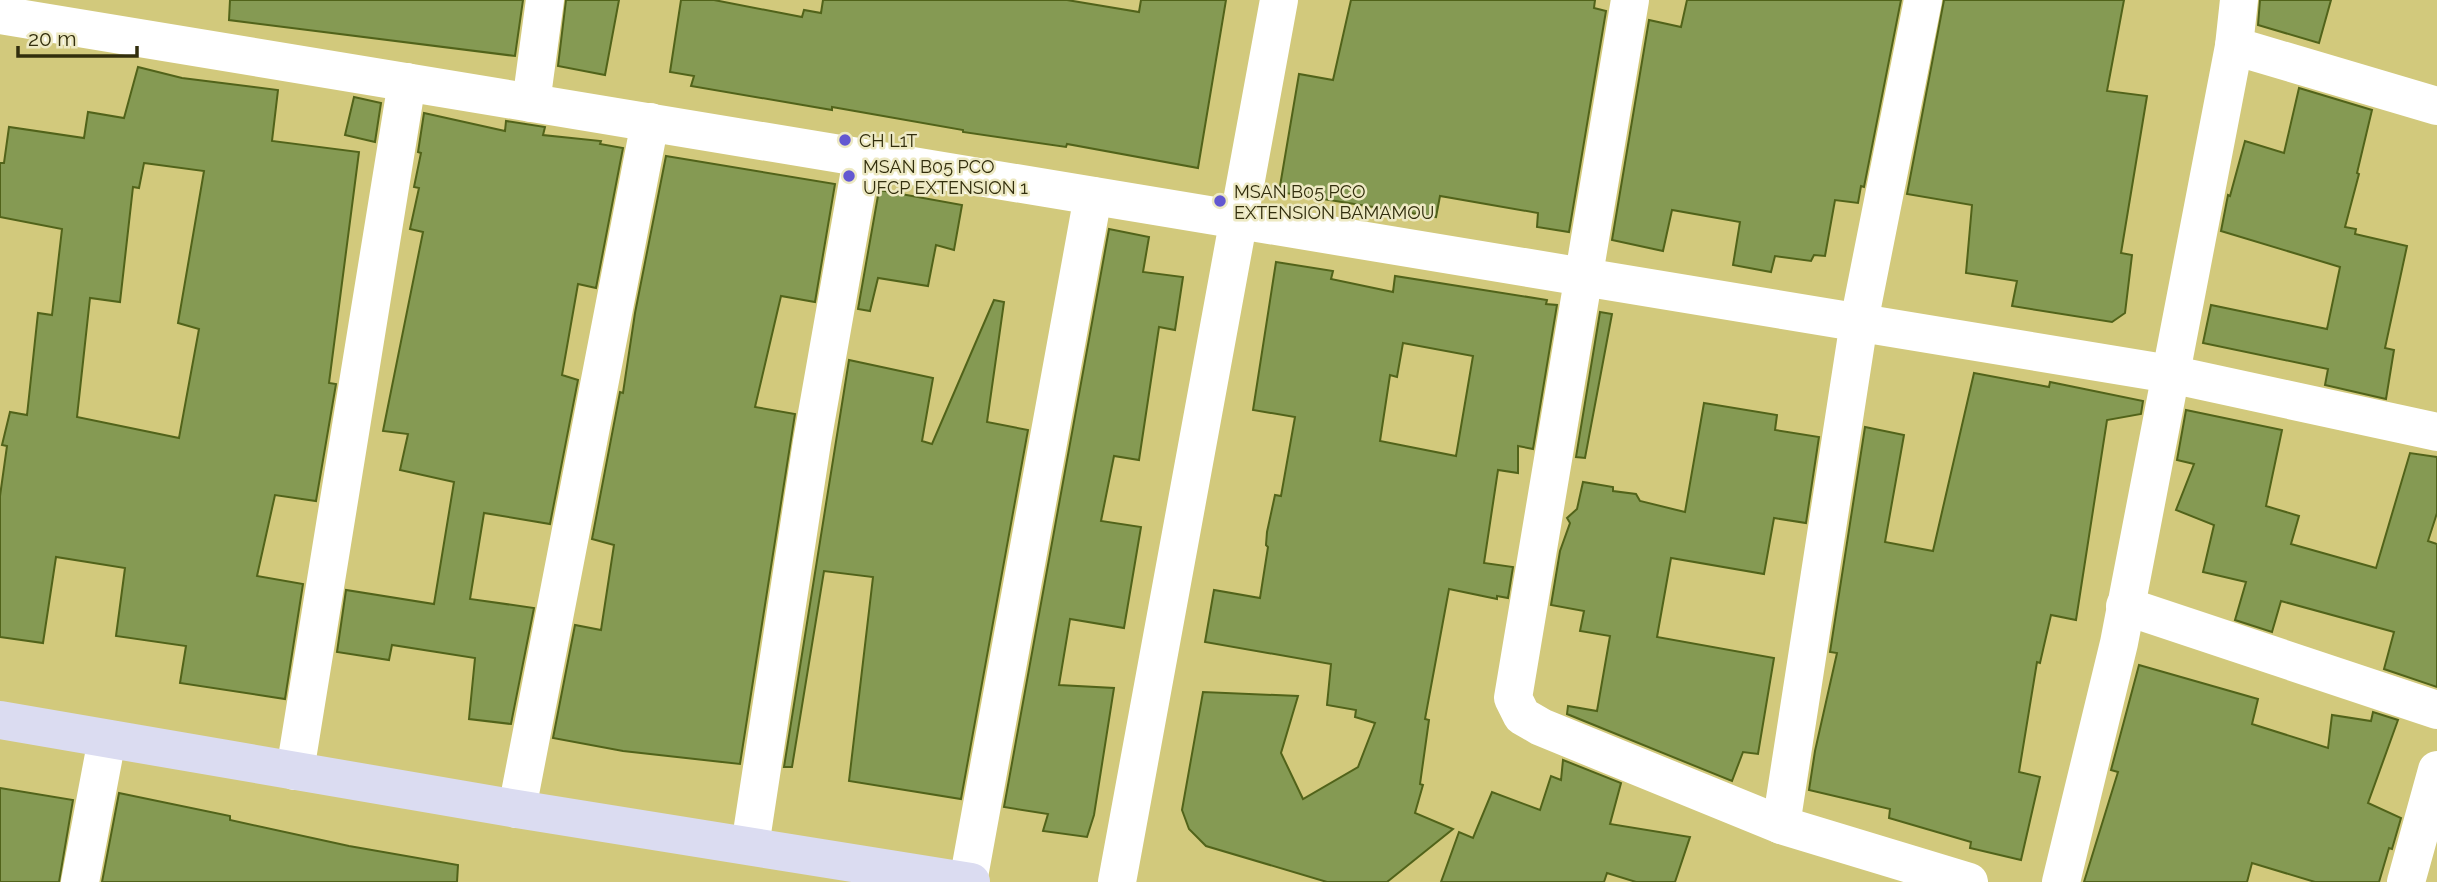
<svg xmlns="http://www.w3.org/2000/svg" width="2437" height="882" viewBox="0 0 2437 882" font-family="Raleway,sans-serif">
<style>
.building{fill:#859a53;stroke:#51631a;stroke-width:2;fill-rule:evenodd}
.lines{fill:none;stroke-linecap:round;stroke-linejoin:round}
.minor{stroke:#fff;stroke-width:38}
.secondary{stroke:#dbdcf1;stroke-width:38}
.poi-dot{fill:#6358d1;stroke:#ede9c3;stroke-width:2.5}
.labels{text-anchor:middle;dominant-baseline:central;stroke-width:5;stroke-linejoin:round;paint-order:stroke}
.poi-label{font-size:18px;fill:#322e0d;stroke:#ede9c3;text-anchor:start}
</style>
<rect width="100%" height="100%" fill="#d2c97c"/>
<g class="building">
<path d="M230,0H523L515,56L229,20Z"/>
<path d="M566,0H619L605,75L558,66Z"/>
<path d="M681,0H714L802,17L804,10L821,13L823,0H1067L1139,12L1141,0H1226L1198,168L1067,144L1066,147L963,132V130L832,107V110L691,86L694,76L670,72Z"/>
<path d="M1351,0H1595L1594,8L1606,11L1569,232L1537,227L1538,213L1440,196L1436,217L1279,192L1299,74L1333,80Z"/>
<path d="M1687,0H1901L1864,187L1861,186L1858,203L1835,200L1825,256L1814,255L1811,261L1775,256L1771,272L1733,265L1740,222L1672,210L1663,251L1612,240L1649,20L1681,27Z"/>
<path d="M1944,0H2124L2107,91L2147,96L2121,253L2132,255L2125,313L2112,322L2012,306L2017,281L1966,273L1972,205L1907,194Z"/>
<path d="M2260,0H2331L2319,43L2258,25Z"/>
<path d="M138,67L182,78L278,90L272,141L359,152L329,383L336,384L316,501L275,495L257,576L303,584L285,699L180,683L186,646L116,636L125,568L56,557L43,643L0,637V496L7,446L2,445L10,412L27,415L38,313L52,315L62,229L0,217V163H4L9,127L84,138L88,112L124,118ZM144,163L204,171L178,323L199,329L179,438L77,417L90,298L120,302L133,187L139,188Z"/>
<path d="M2299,88L2372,110L2357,173L2359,174L2345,227L2356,229L2355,234L2407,246L2385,348L2394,350L2386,399L2325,385L2328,369L2203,343L2211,305L2327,329L2340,267L2221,231L2228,195L2230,196L2245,141L2284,153Z"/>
<path d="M354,97L381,103L375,142L345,135Z"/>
<path d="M424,113L505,131L506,121L545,127L543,135L601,141L600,144L623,148L596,288L578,284L562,375L578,380L550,524L484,513L470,599L534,608L511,724L469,719L475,658L392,645L389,660L337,652L346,590L434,604L454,482L400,470L408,434L383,431L423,232L410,229L419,188L414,187L421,153L418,152Z"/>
<path d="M666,156L835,184L815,302L781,296L755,407L795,414L740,764L623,751L553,738L575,625L601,630L614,545L592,539L620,392L623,393L635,313Z"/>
<path d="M879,190L962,205L954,250L936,245L928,286L878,278L870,311L858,309Z"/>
<path d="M1109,229L1149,237L1143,272L1183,277L1175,330L1159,327L1139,460L1114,456L1101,521L1141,527L1124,628L1070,619L1059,685L1114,688L1094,815L1087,837L1043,831L1048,814L1004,807Z"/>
<path d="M1276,262L1333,271L1331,279L1393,292L1395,276L1547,300L1546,304L1557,305L1533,449L1518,446V473L1498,470L1484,563L1513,567L1508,598L1497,596V599L1449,589L1425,719L1429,720L1420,784L1423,785L1415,813L1453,829L1387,882H1327L1206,846L1189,829L1182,810L1203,692L1298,696L1281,753L1303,799L1358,767L1375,723L1355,717L1356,710L1327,705L1331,664L1205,642L1214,590L1260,598L1268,547L1266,545L1267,532L1275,495L1281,496L1295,417L1253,410ZM1403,343L1473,356L1456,456L1380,441L1390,375L1397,377Z"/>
<path d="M994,300L1004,302L987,422L1028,430L961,799L849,781L873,577L824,571L792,767H784L849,360L933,378L922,441L932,444Z"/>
<path d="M1600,312L1612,314L1585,458L1576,457Z"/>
<path d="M1974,373L2049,387L2050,382L2143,401L2141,414L2107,420L2076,620L2051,615L2040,663L2037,662L2019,772L2040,777L2021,860L1970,848L1971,842L1889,818L1890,809L1809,790L1815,751L1837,653L1830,652L1865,427L1904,435L1885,542L1933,551Z"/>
<path d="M1704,403L1777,415L1775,430L1819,437L1806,523L1774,518L1764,574L1671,558L1657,637L1774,658L1758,754L1743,752L1732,781L1567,714L1568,706L1597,711L1610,636L1580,631L1584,611L1551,605L1560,551L1570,523L1567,518L1577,509L1583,482L1613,487V491L1636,494L1640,501L1685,512Z"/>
<path d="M2186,410L2282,430L2266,506L2299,516L2291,544L2376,568L2410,453L2437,457V513L2428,541L2437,544V687L2384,669L2394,632L2281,601L2272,632L2235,620L2246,582L2203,572L2214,525L2176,510L2194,464L2177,460Z"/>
<path d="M2139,665L2258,699L2252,724L2328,748L2332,715L2371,721L2373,712L2398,720L2368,803L2401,818L2392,849L2389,848L2379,882H2315L2252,863L2247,882H2084L2118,772L2111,770Z"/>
<path d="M1563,760L1621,783L1610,824L1690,837L1675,882H1636L1607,873L1604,882H1441L1459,832L1473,838L1492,792L1540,810L1551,776L1561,780Z"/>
<path d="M0,788L73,800L59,882H0Z"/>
<path d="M119,793L230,816V820L349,846L458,865L457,882H102Z"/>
</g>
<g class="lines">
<g class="minor">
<path d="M1630,0L1513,698L1522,716L1541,727L1781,825L1969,882"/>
<path d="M0,15L2170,374L2437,432"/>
<path d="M2234,46L2437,106"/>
<path d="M531,103L545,0"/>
<path d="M2125,606L2437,710"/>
<path d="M295,771L407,82"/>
<path d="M517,809L650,122"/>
<path d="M1781,825L1859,322L1923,0"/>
<path d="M750,846L812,442L862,159"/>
<path d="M80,882L107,739"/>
<path d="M968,882L1093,196"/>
<path d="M1117,882L1279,0"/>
<path d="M2061,882L2119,643L2234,46L2239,0"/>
<path d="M2406,882L2437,770"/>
</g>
<path class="secondary" d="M0,720L517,809L971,882"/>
</g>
<g class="poi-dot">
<circle cx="845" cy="140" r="7"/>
<circle cx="849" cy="176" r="7"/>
<circle cx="1220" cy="201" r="7"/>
</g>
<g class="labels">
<g class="poi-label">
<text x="859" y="140">CH L1T</text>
<text x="863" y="166">MSAN B05 PCO<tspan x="863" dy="21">UFCP EXTENSION 1</tspan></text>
<text x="1234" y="191">MSAN B05 PCO<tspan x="1234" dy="21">EXTENSION BAMAMOU</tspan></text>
</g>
</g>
<path d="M18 46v10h119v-10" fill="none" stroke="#322e0d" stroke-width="3.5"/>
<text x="28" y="46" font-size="21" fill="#322e0d" stroke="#ede9c3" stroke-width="5" paint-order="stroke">20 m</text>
</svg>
